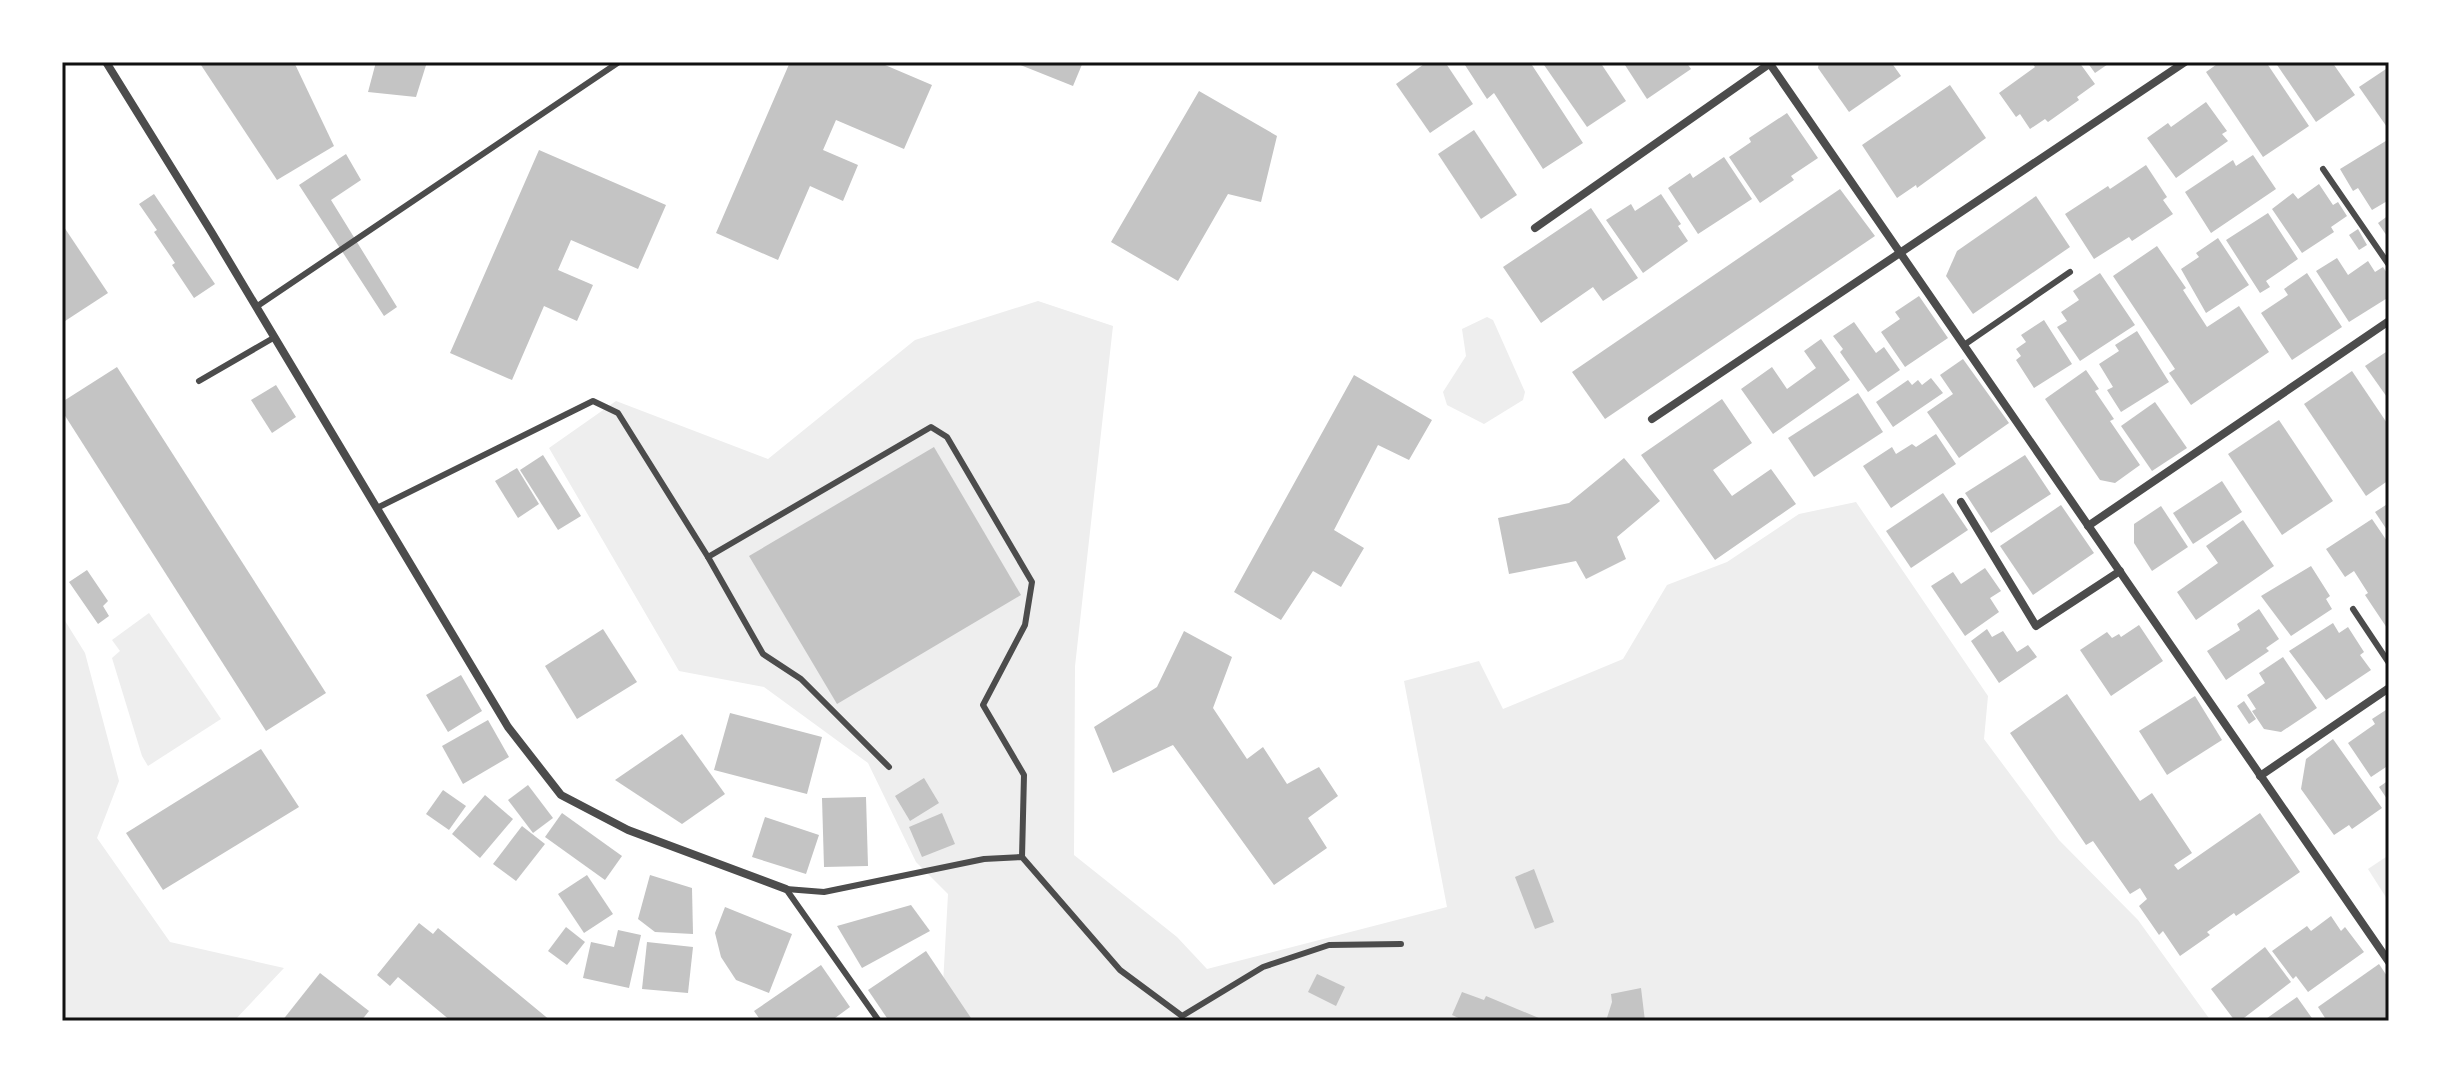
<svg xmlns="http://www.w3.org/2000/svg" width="2451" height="1083" viewBox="0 0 2451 1083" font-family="'Asap Condensed',sans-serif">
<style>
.green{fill:#eee}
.building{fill:#c4c4c4}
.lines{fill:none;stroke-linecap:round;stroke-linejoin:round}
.service{stroke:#4c4c4c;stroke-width:6}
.minor{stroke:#4c4c4c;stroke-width:8}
.neatline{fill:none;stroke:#111;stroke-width:3}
</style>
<rect width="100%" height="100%" fill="#fff"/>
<g class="green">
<path d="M1038,301L1113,326L1075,666L1074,855L1177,937L1207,969L1447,907L1404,681L1479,661L1503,709L1623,659L1667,585L1727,562L1799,514L1856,502L1988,696L1984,739L2059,840L2138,920L2211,1021H941L948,894L916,862L868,763L764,687L679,671L549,448L616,401L768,459L915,340Z"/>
<path d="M1487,317L1493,320L1525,392L1523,400L1484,424L1447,405L1443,392L1466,356L1462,329Z"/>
<path d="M149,613L221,719L148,766L142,756L112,658L120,651L112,640Z"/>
<path d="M62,616L85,653L119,781L97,838L170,942L284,968L234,1021H62Z"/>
<path d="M2389,855V902L2368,869Z"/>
</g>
<g class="building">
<path d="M199,62H294L334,146L277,180Z"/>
<path d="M376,62H427L416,97L368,92Z"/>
<path d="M790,62H878L932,85L904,149L836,120L823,150L858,165L843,201L810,186L778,260L716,233Z"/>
<path d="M1013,62H1083L1073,86Z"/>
<path d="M1427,62H1445L1473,104L1430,133L1396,84Z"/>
<path d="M1463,62H1530L1583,143L1543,169L1494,93L1487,99Z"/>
<path d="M1542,62H1600L1626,101L1587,127Z"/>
<path d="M1623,62H1686L1691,69L1647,99Z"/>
<path d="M1819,62H1891L1901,76L1849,112L1818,68Z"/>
<path d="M2031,62H2079L2095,84L2077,97L2079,100L2048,122L2045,119L2030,129L2020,114L2016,117L1999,93L2035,67Z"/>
<path d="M2087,62H2111L2095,73Z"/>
<path d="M2220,62H2266L2309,126L2263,157L2206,72Z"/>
<path d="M2275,62H2332L2355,95L2316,122Z"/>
<path d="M2389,67V130L2359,87Z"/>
<path d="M1950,85L1986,138L1917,188L1916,185L1897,198L1862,145Z"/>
<path d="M1199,91L1277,136L1261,202L1228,194L1178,281L1111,242Z"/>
<path d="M2206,102L2227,131L2222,134L2228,141L2176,178L2147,138L2168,123L2171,127Z"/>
<path d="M1787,113L1818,158L1791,176L1794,180L1760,203L1729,157L1751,142L1749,138Z"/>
<path d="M1474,130L1517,195L1481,219L1438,154Z"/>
<path d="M2389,139V200L2372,210L2358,188L2353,191L2340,169Z"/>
<path d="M539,150L666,205L638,269L571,240L558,270L593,285L577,321L544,306L512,380L450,353Z"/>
<path d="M346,154L361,180L331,200L397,307L384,316L299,185Z"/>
<path d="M2253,155L2276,189L2211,233L2185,192L2233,160L2236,166Z"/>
<path d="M1724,157L1752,199L1698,234L1668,188L1690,173L1693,178Z"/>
<path d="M2146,165L2167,197L2163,200L2173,214L2132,241L2129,237L2094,259L2065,214L2108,186L2110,189Z"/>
<path d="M2319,184L2333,205L2338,202L2347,216L2331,227L2334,232L2302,253L2272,209L2293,193L2298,199Z"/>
<path d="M1840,189L1875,236L1605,419L1572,372Z"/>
<path d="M154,194L215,284L194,298L172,265L175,263L154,232L157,230L139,204Z"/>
<path d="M1661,194L1681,224L1678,226L1688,241L1643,273L1606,220L1631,204L1635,211Z"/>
<path d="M2036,196L2070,247L1973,314L1946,276L1957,251Z"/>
<path d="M1591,208L1638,278L1603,301L1593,287L1541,323L1503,267Z"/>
<path d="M2268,213L2298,259L2266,281L2270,287L2260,293L2226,240Z"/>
<path d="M2389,215V239L2378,223Z"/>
<path d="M62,224L108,293L62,323Z"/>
<path d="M2358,229L2367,245L2359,250L2349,235Z"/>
<path d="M2218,238L2249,285L2206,313L2181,269L2199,257L2196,253Z"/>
<path d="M2157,246L2186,288L2183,290L2207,327L2239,306L2269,352L2191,405L2169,373L2175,369L2113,276Z"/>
<path d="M2337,258L2348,275L2368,261L2375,272L2383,267L2389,276V297L2349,322L2316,271Z"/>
<path d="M2100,273L2135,325L2080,361L2057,327L2067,321L2061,312L2079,300L2073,291Z"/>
<path d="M2307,273L2342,327L2292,360L2261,313L2288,295L2284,289Z"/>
<path d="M1919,296L1948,338L1905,367L1881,332L1900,319L1895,312Z"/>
<path d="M2044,320L2072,364L2034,388L2016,360L2021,356L2016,349L2026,342L2021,335Z"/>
<path d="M1854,322L1876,353L1884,347L1900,370L1868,392L1840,352L1843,349L1833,336Z"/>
<path d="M2137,331L2169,382L2121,412L2107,390L2113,387L2099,364L2119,351L2115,345Z"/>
<path d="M1821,339L1850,380L1773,434L1741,389L1772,367L1787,389L1816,368L1804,351Z"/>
<path d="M2389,350V400L2365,366Z"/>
<path d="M1963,359L2009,423L1959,458L1927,412L1953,394L1940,375Z"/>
<path d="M117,367L326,693L266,731L62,411V402Z"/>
<path d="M2086,370L2099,389L2095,391L2114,419L2110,421L2140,465L2115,483L2100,480L2045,399Z"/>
<path d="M2352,371L2389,426V480L2366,496L2304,404Z"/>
<path d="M1354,375L1432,420L1409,460L1378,445L1334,530L1364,548L1341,587L1313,571L1281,620L1234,592Z"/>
<path d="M1931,378L1943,393L1893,427L1876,402L1908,380L1912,385L1918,380L1922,385Z"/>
<path d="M276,385L296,417L272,433L251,400Z"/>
<path d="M1858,393L1883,432L1814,477L1788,438Z"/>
<path d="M1722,399L1752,443L1713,470L1732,496L1771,469L1796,504L1715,560L1641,455Z"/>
<path d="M2155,402L2187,448L2152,471L2121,426Z"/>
<path d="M2279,420L2333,501L2282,535L2228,454Z"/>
<path d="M1936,434L1956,464L1891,508L1863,466L1892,447L1896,454L1912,444L1916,447Z"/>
<path d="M934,447L1021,595L837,704L749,556Z"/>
<path d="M543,455L581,516L558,530L520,470Z"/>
<path d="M2025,455L2051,494L1991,533L1965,493Z"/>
<path d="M1624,458L1660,501L1617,537L1626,559L1586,579L1576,561L1509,574L1498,518L1569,503Z"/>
<path d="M517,468L539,504L518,518L495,481Z"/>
<path d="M2222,481L2242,512L2193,544L2173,513Z"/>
<path d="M1943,493L1968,530L1911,568L1886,531Z"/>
<path d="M2389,503V533L2375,512Z"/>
<path d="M2061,505L2094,553L2033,595L2000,546Z"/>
<path d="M2161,506L2188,547L2152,571L2134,543V524Z"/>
<path d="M2372,519L2389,544V631L2365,595L2368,593L2354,571L2345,577L2326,549Z"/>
<path d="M2243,520L2274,566L2196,620L2177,592L2218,563L2206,546Z"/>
<path d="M2311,566L2330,596L2326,599L2332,609L2291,636L2261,596Z"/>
<path d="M1985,568L2001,591L1990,598L1999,612L1965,636L1931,586L1953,572L1961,584Z"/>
<path d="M87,570L108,601L103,606L109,616L98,624L69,582Z"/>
<path d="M2259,609L2279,639L2266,648L2269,651L2226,680L2207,651L2240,630L2237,624Z"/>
<path d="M2333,623L2339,633L2348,627L2364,652L2360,655L2371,670L2326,700L2289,651Z"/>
<path d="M2139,625L2163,661L2111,696L2080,650L2107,632L2112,638L2119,634L2121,637Z"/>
<path d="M603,629L637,682L577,719L545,666Z"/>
<path d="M1987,629L1992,637L2003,631L2017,652L2028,645L2037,657L1999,683L1971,641Z"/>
<path d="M1184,631L1232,657L1213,708L1247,759L1263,747L1287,784L1319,767L1338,796L1308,818L1327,848L1274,885L1173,745L1113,773L1094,727L1157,687Z"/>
<path d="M2283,657L2317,708L2281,732L2264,729L2252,711L2256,709L2247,695L2265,683L2259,673Z"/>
<path d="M461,675L482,711L448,732L426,695Z"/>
<path d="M2067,694L2140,801L2152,793L2192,853L2174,865L2178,870L2260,813L2300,872L2236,916L2234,913L2207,932L2210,935L2180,956L2163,931L2159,935L2139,906L2147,899L2140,888L2130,894L2093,841L2086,845L2010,733Z"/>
<path d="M2195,696L2222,740L2167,775L2139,731Z"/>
<path d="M2244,701L2256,719L2249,724L2237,706Z"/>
<path d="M2389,708V765L2371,777L2348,743L2375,724L2372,719Z"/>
<path d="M730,713L822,737L807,794L714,770Z"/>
<path d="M488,720L509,757L463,784L442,746Z"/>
<path d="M682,734L725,794L682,824L615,780Z"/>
<path d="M2333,739L2382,808L2352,829L2349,825L2334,835L2301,789L2306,759Z"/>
<path d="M261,749L299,807L163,890L126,833Z"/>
<path d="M924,778L939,803L910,821L895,796Z"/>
<path d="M2389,780V802L2379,787Z"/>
<path d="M528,785L553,818L533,833L508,800Z"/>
<path d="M443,790L466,806L449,830L426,814Z"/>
<path d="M485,795L513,819L480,858L452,834Z"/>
<path d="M866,797L868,866L824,867L822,798Z"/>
<path d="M562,813L622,856L605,880L545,837Z"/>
<path d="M942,813L955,844L922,857L909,827Z"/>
<path d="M765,817L819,835L806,874L752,857Z"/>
<path d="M522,826L545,844L516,881L493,864Z"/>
<path d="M1534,869L1554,922L1535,929L1515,877Z"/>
<path d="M587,875L613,914L584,933L558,894Z"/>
<path d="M650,875L692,888L693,934L655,932L638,919Z"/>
<path d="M911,905L930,931L862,968L837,926Z"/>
<path d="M725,907L792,934L769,993L736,980L721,957L715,933Z"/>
<path d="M2331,916L2341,931L2345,927L2364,952L2308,992L2296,976L2293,979L2272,951L2307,926L2311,931Z"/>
<path d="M419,923L433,934L438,928L551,1021H451L398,977L390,986L377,975Z"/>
<path d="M566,927L585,942L567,965L548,951Z"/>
<path d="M618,930L641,935L629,988L583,978L591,942L614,947Z"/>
<path d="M647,942L693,947L688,993L642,989Z"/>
<path d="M2265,947L2291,982L2240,1021H2235L2211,989Z"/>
<path d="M926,951L973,1021H889L868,990Z"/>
<path d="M2379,964L2389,979V1020L2327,1021L2318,1007Z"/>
<path d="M821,965L850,1007L831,1021H761L754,1011Z"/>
<path d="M320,973L369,1011L361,1021H282Z"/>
<path d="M1317,974L1345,987L1336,1006L1308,992Z"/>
<path d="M1641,988L1645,1021H1606L1612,1002L1611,994Z"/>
<path d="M1462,992L1484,1000L1486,996L1546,1021H1465L1452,1015Z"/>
<path d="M2297,997L2314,1021H2263Z"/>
</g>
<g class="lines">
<g class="service">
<path d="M2323,169L2389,265"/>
<path d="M256,307L619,62"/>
<path d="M1964,345L2070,272"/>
<path d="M199,381L275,337"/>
<path d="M377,508L593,401L618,413L708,557L763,654L801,679L889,767"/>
<path d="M708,557L931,427L947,437L1032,582L1025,625L983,705L1024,775L1022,857"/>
<path d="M2353,609L2389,663"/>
<path d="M786,889L824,892L984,859L1022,857L1120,970L1182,1016L1263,967L1329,945L1401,944"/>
<path d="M786,889L879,1021"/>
</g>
<g class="minor">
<path d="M106,62L212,233L508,727L561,795L628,830L786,889"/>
<path d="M1770,64L2389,962"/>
<path d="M1535,228L1772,62"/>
<path d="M1652,419L2185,62"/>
<path d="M1961,502L2036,626L2120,571"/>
<path d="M2088,526L2389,321"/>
<path d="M2260,776L2389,688"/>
</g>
</g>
<rect width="2451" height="1083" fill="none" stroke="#ffffff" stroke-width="128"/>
<rect x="64" y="64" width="2323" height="955" class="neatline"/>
</svg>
